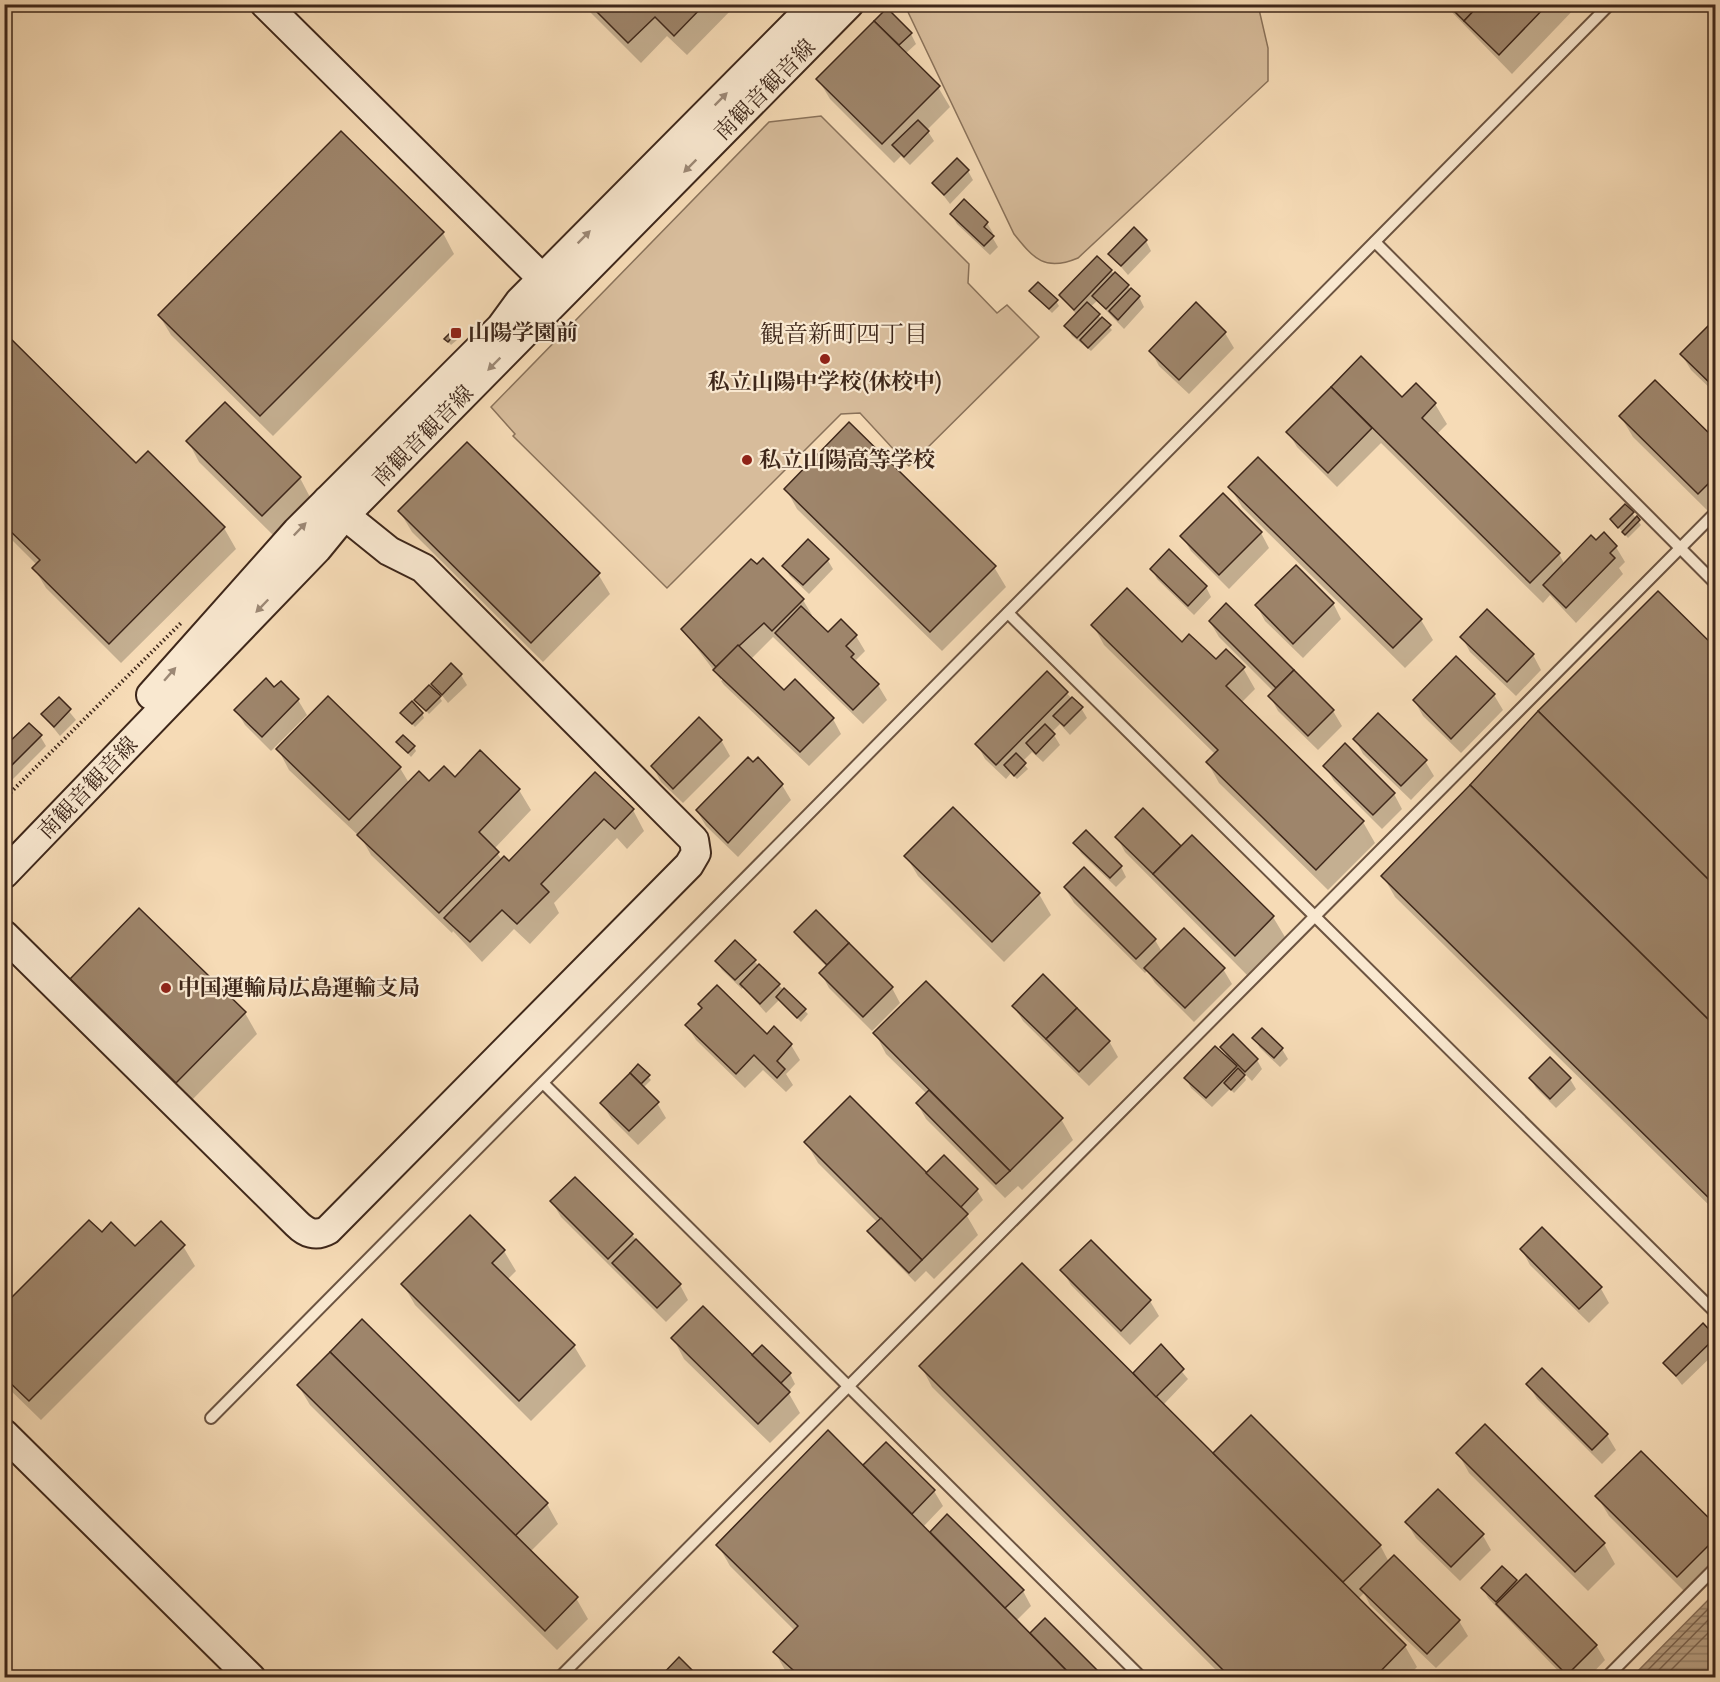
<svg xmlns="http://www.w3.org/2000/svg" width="1720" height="1682" viewBox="0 0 1720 1682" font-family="Cardo,'Noto Serif JP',serif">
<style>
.park{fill:#d7bc9b;stroke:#8a725a;stroke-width:1.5}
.water{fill:url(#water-rules);stroke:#876e58;stroke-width:1.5}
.shadow{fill:#0003}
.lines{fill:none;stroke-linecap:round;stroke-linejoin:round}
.shore{stroke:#7a624e;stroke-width:1.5}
.building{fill:#9e856b;stroke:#3e271a;stroke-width:1.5}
.lane-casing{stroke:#6c5441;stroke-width:14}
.secondary-casing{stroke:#3e271a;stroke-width:32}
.path{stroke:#3e271a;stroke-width:4;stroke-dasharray:1.5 3;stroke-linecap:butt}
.lane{stroke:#f9e8d0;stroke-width:10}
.secondary{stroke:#f9e8d0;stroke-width:28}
.oneway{fill:#9c8875}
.poi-dot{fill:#8f2418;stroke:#f9e8d0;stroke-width:2}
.labels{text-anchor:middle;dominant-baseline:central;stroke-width:4.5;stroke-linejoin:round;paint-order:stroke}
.street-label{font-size:22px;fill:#3e271a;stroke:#f9e8d0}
.poi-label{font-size:22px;font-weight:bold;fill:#3e271a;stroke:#f9e8d0;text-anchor:start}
.neighbourhood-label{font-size:24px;fill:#3e271a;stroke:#f9e8d0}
</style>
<defs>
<pattern id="water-rules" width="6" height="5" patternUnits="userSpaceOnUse" patternTransform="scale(1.5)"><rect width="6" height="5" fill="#b79e81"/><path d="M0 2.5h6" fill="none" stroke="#968169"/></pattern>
</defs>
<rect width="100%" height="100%" fill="#f6dbb6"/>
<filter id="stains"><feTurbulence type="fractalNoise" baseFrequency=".00333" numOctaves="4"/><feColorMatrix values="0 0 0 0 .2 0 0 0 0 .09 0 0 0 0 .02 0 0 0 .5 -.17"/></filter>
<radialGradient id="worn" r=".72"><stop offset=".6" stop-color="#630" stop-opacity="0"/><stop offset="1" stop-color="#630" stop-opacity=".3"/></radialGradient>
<g class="park">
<path d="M911,5H1258L1268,48V81L1078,258C1045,272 1034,259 1014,234L908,12Z"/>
<path d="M821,116L969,264L968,283L997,313L1007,305L1039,337L909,466L860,413L841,414L667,588L513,436L515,434L491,407L769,122Z"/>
</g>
<path class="water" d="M1715,1593V1677H1632Z"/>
<g class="shadow">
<path d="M582,4H737L687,55L667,36L641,63Z"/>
<path d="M1444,4H1579L1512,74Z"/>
<path d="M876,21L911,34L916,44L905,54L938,87L950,107L927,130L934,141L910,165L901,156L894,163L830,99L818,79L881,28Z"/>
<path d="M968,171L973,180L950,204L934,183Z"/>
<path d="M964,201L987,223L993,233L991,235L998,247L990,255L957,224L951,214Z"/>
<path d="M443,233L454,254L273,436L171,335L159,315Z"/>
<path d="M1146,241L1151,251L1128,275L1110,254Z"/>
<path d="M1111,271L1139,297L1144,307L1124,329L1097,301L1090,307L1112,330L1091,351L1072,336L1066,326L1077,315L1060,295Z"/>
<path d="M1034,295L1056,301L1059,306L1052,313Z"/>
<path d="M1716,327V394L1691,370L1682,355Z"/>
<path d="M452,333L457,340L451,345L446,339Z"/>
<path d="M1225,333L1234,348L1189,394L1159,366L1151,351Z"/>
<path d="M4,334L136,465L148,453L224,528L236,549L121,663L46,588L34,568L37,565L4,532Z"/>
<path d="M1361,358L1402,399L1416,385L1435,404L1447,424L1437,434L1559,554L1565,565L1616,547L1625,562L1619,568L1623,574L1576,623L1550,595L1543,603L1381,443L1337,487L1297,447L1288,432Z"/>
<path d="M225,404L300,478L311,499L274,536L199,462L188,441Z"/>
<path d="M1621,417L1716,442V508L1710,513L1633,437Z"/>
<path d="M1230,487L1421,620L1433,640L1405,668L1242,507Z"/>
<path d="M786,489L994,567L1006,587L942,651L797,509Z"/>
<path d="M400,512L598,574L610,594L543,662L412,532Z"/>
<path d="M1632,513L1641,525L1628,538L1612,520Z"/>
<path d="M1261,533L1269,548L1229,589L1191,551L1182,536Z"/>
<path d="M827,559L833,569L809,594L790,576L784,566Z"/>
<path d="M1152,569L1206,587L1211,597L1194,615L1157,579Z"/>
<path d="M803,600L812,615L810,617L828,634L856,636L865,651L856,660L878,685L887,700L863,724L773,637L751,659L784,692L833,719L841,734L809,766L724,685L721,681L729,673L721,677V680L683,630Z"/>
<path d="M1333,603L1341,619L1303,658L1265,621L1257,606Z"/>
<path d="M1226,606L1333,711L1342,726L1318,750L1278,711L1270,696L1274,692L1219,637L1210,622Z"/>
<path d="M1093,625L1182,644L1216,662L1243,668L1255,689L1241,703L1363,822L1375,843L1328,890L1219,783L1208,763L1216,755L1104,645Z"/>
<path d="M1462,637L1533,655L1541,670L1516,696L1470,652Z"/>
<path d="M1716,650V1212L1395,897L1383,876L1539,712Z"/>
<path d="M1456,658L1494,695L1503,710L1461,753L1423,716L1414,700Z"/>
<path d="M1047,673L1081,708L1087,718L1070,735L1060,724L1052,732L1060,745L1043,762L1032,752L1022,762L1028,769L1017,779L1011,773L1006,779L985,759L977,744Z"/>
<path d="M461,675L467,685L448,703L433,684Z"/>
<path d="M281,683L298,700L307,715L271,751L245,725L236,710Z"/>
<path d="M439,696L442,701L429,714L416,700Z"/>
<path d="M59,699L76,720L60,736L43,715Z"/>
<path d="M402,713H422L424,718L415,727Z"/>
<path d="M40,736L46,746L12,780L4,772V749Z"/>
<path d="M1355,739L1425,761L1434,776L1411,800L1363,754Z"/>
<path d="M721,740L730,756L683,803L661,782L653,767Z"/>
<path d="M398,742L414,747L416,751L411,757Z"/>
<path d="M278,749L400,768L409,783L455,779L519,790L531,810L494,849L502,860L510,864L596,774L633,810L644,831L627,849L617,838L554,903L559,913L530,944L514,929L482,962L453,931L452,933L371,855L362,839L289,770Z"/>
<path d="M758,759L782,785L791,800L738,857L706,826L697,811Z"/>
<path d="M1325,766L1394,794L1402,809L1382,829L1334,781Z"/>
<path d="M953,809L1039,894L1051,915L1004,962L918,876L906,856Z"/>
<path d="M1117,837L1181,848L1192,837L1273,917L1285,937L1247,975L1125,852Z"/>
<path d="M1075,843L1121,867L1126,877L1116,887L1081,853Z"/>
<path d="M1065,888L1155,940L1162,952L1223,969L1232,984L1194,1022L1155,983L1147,971L1145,973L1074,903Z"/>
<path d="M139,910L245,1013L257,1034L189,1103L83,999L71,979Z"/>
<path d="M796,932L892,988L900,1003L872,1031L829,988L821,973L827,967L802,942Z"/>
<path d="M717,961H754L808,1014L801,1022L779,1000L766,1013L743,987L742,989L722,970Z"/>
<path d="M700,1004L767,1036L774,1029L791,1045L800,1060L786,1074L793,1085L786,1092L763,1070L745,1088L696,1040L687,1025L702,1009Z"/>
<path d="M1014,1006L1109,1041L1118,1057L1089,1086L1023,1021Z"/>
<path d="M1262,1030L1282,1049L1288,1059L1280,1067L1260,1048L1254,1038Z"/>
<path d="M875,1033L1061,1119L1073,1140L1022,1190L1018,1186L1005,1198L926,1119L917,1103L927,1094L886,1054Z"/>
<path d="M1222,1047L1257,1060L1262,1069L1252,1081L1242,1071L1246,1080L1234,1093L1230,1089L1212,1107L1191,1088L1186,1078L1228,1059Z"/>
<path d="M638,1066L651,1080L643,1088L657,1103L666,1118L638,1145L611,1118L602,1103Z"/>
<path d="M1531,1079H1570L1576,1089L1556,1108L1536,1088Z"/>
<path d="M806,1142L931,1179L944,1157L977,1190L983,1200L967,1216L978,1235L934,1279L926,1271L915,1282L875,1241L869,1232L878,1223L818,1163Z"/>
<path d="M552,1202L632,1235L680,1285L688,1300L666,1322L561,1217Z"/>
<path d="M102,1234L135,1248L183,1246L195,1266L41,1420L4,1384V1307Z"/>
<path d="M1091,1242L1150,1301L1159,1316L1130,1345L1071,1285L1062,1270Z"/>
<path d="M1522,1250L1600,1287L1609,1303L1589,1323L1530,1265Z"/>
<path d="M504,1251L516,1271L507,1280L574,1346L586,1366L531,1421L415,1305L403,1284Z"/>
<path d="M1716,1337V1352L1682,1385L1665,1363Z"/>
<path d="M673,1338L757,1361L762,1347L790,1374L795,1384L788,1392L800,1413L770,1443L684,1359Z"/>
<path d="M1161,1347L1188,1379L1163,1405L1213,1455L1251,1417L1380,1545L1389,1562L1459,1621L1468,1636L1436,1668L1370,1605L1364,1593L1358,1599L1405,1646L1417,1667L1406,1678H1224L932,1387L921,1366L1133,1375Z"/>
<path d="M1542,1370L1607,1435L1616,1450L1602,1464L1537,1399L1528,1384Z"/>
<path d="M298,1385L547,1504L558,1524L530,1552L576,1598L588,1619L557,1650L310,1405Z"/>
<path d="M886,1444L934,1491L943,1506L923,1527L933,1538L931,1532L1023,1591L1031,1606L1016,1621L1030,1635L1045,1620L1103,1678H792L786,1672L775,1652L795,1631L730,1566L718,1545L869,1471L865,1466Z"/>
<path d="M1458,1453L1604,1544L1615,1564L1588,1591L1469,1473Z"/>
<path d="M1597,1496L1716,1527V1570L1689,1596L1609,1516Z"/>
<path d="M1407,1523L1482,1534L1491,1550L1460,1581L1416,1538Z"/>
<path d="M1502,1568L1518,1584L1596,1645L1605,1660L1588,1678H1565L1488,1598L1483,1588Z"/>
</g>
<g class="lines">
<g class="shore">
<path d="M1640,1678L1716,1601"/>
<path d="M1651,1678L1716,1612"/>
<path d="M1663,1678L1716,1625"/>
</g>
</g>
<g class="building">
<path d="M589,4H705L674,36L655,17L628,43Z"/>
<path d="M1447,4H1480L1464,21Z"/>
<path d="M1480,4H1548L1499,55L1464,21Z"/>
<path d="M887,8L912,33L899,45L874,21Z"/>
<path d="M874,21L940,86L882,144L816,79Z"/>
<path d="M918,120L929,131L904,157L892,145Z"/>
<path d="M341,131L444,232L260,416L158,315Z"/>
<path d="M957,158L969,170L944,195L932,183Z"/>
<path d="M964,199L988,222L984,227L994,236L984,246L950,214Z"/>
<path d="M1134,227L1147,240L1121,266L1108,254Z"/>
<path d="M1097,256L1112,270L1074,310L1059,295Z"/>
<path d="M1115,272L1129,285L1106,309L1092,296Z"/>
<path d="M1038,282L1058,300L1049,309L1029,291Z"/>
<path d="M1131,288L1140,296L1118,320L1109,311Z"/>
<path d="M1087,302L1100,314L1077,338L1064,326Z"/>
<path d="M1196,302L1226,332L1179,380L1149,351Z"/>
<path d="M1102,317L1111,325L1088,348L1080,340Z"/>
<path d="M1712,322L1716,325V389L1680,354Z"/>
<path d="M452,331L455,334L448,342L444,339Z"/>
<path d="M4,332L136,463L148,451L225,527L109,644L32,568L40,560L4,525Z"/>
<path d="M1361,356L1402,397L1416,383L1436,403L1422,418L1560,553L1530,583L1331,387Z"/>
<path d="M1655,380L1716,440V476L1698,494L1619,416Z"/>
<path d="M1331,387L1372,428L1328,473L1286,432Z"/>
<path d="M225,402L301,477L262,516L186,441Z"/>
<path d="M849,422L996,566L930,632L784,489Z"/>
<path d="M467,442L600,573L531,643L398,511Z"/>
<path d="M1258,457L1422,619L1393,648L1228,487Z"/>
<path d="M1223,493L1262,532L1219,575L1180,536Z"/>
<path d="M1625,504L1634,512L1618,528L1610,519Z"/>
<path d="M1637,516L1640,520L1625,535L1622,532Z"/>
<path d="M1604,532L1617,546L1610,553L1615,558L1566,608L1543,585L1591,535L1596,540Z"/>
<path d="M808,539L829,559L803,585L782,566Z"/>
<path d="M1169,549L1207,586L1188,606L1150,569Z"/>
<path d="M763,558L804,599L772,631L764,623L716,667L681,629L751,559L757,564Z"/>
<path d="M1296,565L1334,603L1293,644L1255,605Z"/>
<path d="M1127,588L1182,642L1189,634L1216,659L1226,649L1245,667L1226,686L1364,821L1316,870L1206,762L1218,750L1091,625Z"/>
<path d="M1658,591L1716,648V887L1538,711Z"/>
<path d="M1226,603L1294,670L1276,688L1209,621Z"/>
<path d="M801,606L828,632L841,619L857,635L846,646L854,654L851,657L879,684L853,710L775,633Z"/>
<path d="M1487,609L1534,654L1507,682L1460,637Z"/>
<path d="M738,645L784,690L795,679L834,718L800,752L713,670Z"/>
<path d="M1456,656L1495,694L1451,739L1413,700Z"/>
<path d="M451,663L462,674L442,695L431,684Z"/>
<path d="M1294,670L1334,710L1308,736L1268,696Z"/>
<path d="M1047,671L1068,692L996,765L975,744Z"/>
<path d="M266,678L274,687L281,681L299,699L262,737L234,710Z"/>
<path d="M429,685L441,696L426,711L414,700Z"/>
<path d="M328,696L401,767L349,820L276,749Z"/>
<path d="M59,697L71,709L54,727L41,714Z"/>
<path d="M1072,697L1083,707L1064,726L1053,716Z"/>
<path d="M412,701L423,713L412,724L400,713Z"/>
<path d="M1538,711L1716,887V1027L1470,785Z"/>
<path d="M1378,713L1427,760L1401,786L1353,739Z"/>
<path d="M699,717L722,740L673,789L651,766Z"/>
<path d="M29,723L42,735L6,771L4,747Z"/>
<path d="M1045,724L1055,734L1036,754L1026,743Z"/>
<path d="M403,735L415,746L408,753L396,742Z"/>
<path d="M1345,743L1395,793L1373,815L1323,766Z"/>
<path d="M480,750L520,789L479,832L499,852L439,913L357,835L419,771L429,781L444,766L455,777Z"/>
<path d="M1016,753L1026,763L1014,776L1004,765Z"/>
<path d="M748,757L753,762L758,757L783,784L728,843L696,810Z"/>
<path d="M595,772L634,809L615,829L604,819L541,884L549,892L517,924L502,910L470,942L444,918L504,856L509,861Z"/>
<path d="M1470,785L1716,1027V1205L1381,876Z"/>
<path d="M953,807L1040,893L992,942L904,856Z"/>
<path d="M1143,808L1181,846L1153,874L1115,837Z"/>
<path d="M1086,830L1122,866L1110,878L1073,843Z"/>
<path d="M1192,835L1274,916L1235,956L1153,874Z"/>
<path d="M1084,867L1156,939L1136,959L1064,887Z"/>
<path d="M139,908L246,1012L176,1083L70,979Z"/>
<path d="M816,910L849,943L827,965L794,932Z"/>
<path d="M1184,928L1225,968L1185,1008L1144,968Z"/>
<path d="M735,940L756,960L735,980L715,961Z"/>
<path d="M849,943L893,987L863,1017L819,973Z"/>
<path d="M759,964L780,984L760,1004L740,984Z"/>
<path d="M1043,974L1077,1008L1046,1039L1012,1006Z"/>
<path d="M926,981L1063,1118L1010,1171L873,1033Z"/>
<path d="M717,985L767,1034L774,1026L792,1044L777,1061L785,1069L777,1078L754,1055L736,1074L685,1025L702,1008L698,1004Z"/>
<path d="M784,988L806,1009L797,1018L776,997Z"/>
<path d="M1077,1008L1110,1041L1079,1072L1046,1039Z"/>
<path d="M1262,1028L1283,1048L1274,1058L1252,1038Z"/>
<path d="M1233,1034L1258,1059L1245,1072L1220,1047Z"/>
<path d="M1215,1046L1237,1066L1206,1098L1184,1078Z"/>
<path d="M1550,1057L1571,1078L1550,1099L1529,1078Z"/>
<path d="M638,1064L650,1075L641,1084L630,1073Z"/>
<path d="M1238,1068L1245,1075L1231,1090L1224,1083Z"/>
<path d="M630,1073L659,1102L629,1131L600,1103Z"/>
<path d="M929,1090L1010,1171L996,1184L916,1103Z"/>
<path d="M850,1096L968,1214L922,1260L804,1142Z"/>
<path d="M944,1155L978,1189L961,1207L926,1173Z"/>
<path d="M575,1177L633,1234L608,1259L550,1201Z"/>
<path d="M470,1215L505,1250L492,1263L575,1345L519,1401L401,1284Z"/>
<path d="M881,1218L922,1260L909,1273L867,1231Z"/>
<path d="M89,1220L102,1232L111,1222L135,1246L161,1221L185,1245L29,1401L4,1377V1305Z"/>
<path d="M1542,1227L1602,1287L1579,1309L1520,1249Z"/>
<path d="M636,1239L681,1284L657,1308L612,1263Z"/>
<path d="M1091,1240L1151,1300L1121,1331L1060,1270Z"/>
<path d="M1022,1263L1406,1645L1374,1678H1231L919,1366Z"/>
<path d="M703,1306L790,1392L758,1424L671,1338Z"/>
<path d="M362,1319L548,1503L515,1536L330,1352Z"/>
<path d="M1703,1323L1716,1337L1676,1376L1663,1363Z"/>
<path d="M1161,1344L1184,1369L1156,1397L1133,1373Z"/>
<path d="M762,1345L791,1373L781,1383L752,1355Z"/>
<path d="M330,1352L578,1597L545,1631L297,1385Z"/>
<path d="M1542,1368L1608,1434L1592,1450L1526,1384Z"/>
<path d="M1251,1415L1381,1545L1343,1582L1213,1453Z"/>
<path d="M1485,1424L1605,1543L1575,1572L1456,1453Z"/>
<path d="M828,1430L1005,1608L1074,1678H802L773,1652L798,1626L716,1545Z"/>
<path d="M886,1442L935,1490L912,1514L863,1465Z"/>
<path d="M1641,1451L1716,1525V1538L1677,1577L1595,1496Z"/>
<path d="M1438,1489L1484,1534L1451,1567L1405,1522Z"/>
<path d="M947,1514L1024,1590L1005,1608L930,1532Z"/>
<path d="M1394,1555L1460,1620L1427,1654L1360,1589Z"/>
<path d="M1502,1566L1517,1580L1496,1602L1481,1588Z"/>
<path d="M1526,1574L1597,1645L1567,1675L1496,1604Z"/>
<path d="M1045,1618L1105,1678H1074L1030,1633Z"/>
<path d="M679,1657L700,1678H659Z"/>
</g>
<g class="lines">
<g class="lane-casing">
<g id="lane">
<path d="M1375,242L1716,584"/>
<path d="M1008,613L1716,1313"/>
<path d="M543,1083L1142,1678"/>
<path d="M211,1418L1610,4"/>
<path d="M559,1678L1716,512"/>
<path d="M1606,1678L1716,1567"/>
</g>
</g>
<g class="secondary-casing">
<g id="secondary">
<path d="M265,4L556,292"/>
<path d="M151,695L297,531L501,327L520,301L815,4"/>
<path d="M4,874L317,549L344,516L849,4"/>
<path d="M4,935L297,1224C306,1233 316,1237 328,1230L689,865L696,853L694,840L423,568L389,551L327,501"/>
<path d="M4,1434L251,1678"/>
</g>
</g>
<path class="path" d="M4,799L182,622"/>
<use href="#lane" class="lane"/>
<use href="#secondary" class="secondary"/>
</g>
<defs><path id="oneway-solid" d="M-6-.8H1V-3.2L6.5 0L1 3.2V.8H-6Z" transform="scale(1.5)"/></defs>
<g class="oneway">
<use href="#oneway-solid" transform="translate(721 99) rotate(-45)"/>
<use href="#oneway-solid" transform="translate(690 166) rotate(135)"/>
<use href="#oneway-solid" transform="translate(584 237) rotate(-45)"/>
<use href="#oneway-solid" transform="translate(494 364) rotate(135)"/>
<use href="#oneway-solid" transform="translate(300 529) rotate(-46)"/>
<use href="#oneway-solid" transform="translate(262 606) rotate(134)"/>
<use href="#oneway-solid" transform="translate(170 674) rotate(-49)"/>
</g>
<g class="poi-dot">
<rect x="450" y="327" width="12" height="12" rx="3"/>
<circle cx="825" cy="359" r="6"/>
<circle cx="747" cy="460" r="6"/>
<circle cx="166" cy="988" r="6"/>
</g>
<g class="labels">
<g class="street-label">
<text transform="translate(765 90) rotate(-45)">南観音観音線</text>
<text transform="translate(423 436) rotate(-45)">南観音観音線</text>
<text transform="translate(88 788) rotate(-46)">南観音観音線</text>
</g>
<g class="poi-label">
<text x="468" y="333">山陽学園前</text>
<text x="825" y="382" text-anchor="middle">私立山陽中学校(休校中)</text>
<text x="759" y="460">私立山陽高等学校</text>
<text x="178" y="988">中国運輸局広島運輸支局</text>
</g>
<g class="neighbourhood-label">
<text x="844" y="334">観音新町四丁目</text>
</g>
</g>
<rect width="1720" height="1682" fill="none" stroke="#f6dbb6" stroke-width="24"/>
<rect x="6" y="6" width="1708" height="1670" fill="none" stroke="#3e271a" stroke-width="3"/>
<rect x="12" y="12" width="1696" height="1658" fill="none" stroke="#3e271a" stroke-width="1.5"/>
<rect width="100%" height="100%" filter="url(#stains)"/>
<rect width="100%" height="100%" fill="url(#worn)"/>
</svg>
